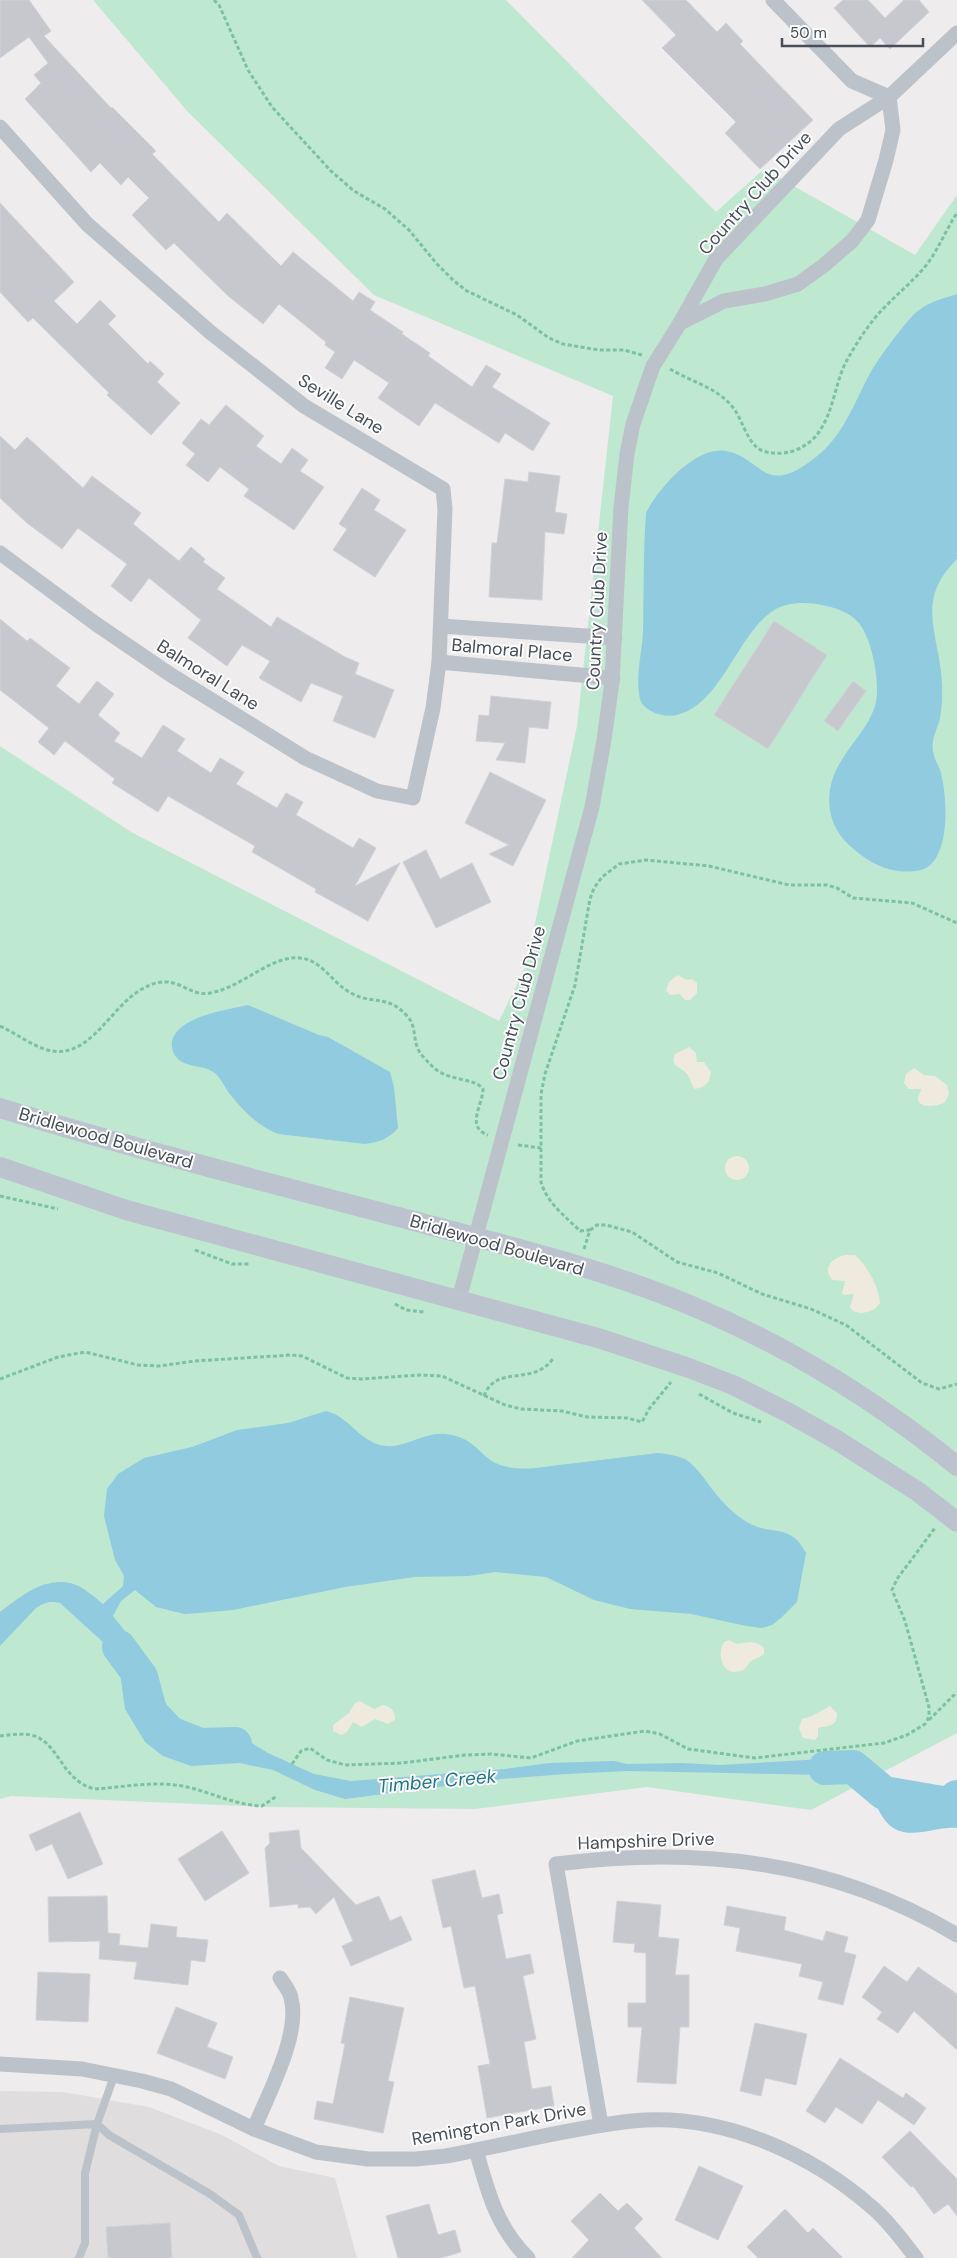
<svg xmlns="http://www.w3.org/2000/svg" width="957" height="2258" viewBox="0 0 957 2258" font-family="'DM Sans',sans-serif">
<style>
.education{fill:#dfdddd}
.green{fill:#bfe8d0}
.sand{fill:#eeeade}
.water{fill:#91cbdf}
.lines{fill:none;stroke-linecap:round;stroke-linejoin:round}
.river{stroke:#91cbdf;stroke-width:34}
.building{fill:#c7c8ce;stroke:#d0d2d7}
.path{stroke:#7bc1a2;stroke-width:3;stroke-dasharray:4 2.5;stroke-linecap:butt}
.lane{stroke:#bcc2ca;stroke-width:8}
.street{stroke:#bcc2ca;stroke-width:15}
.secondary{stroke:#bcc3ce;stroke-width:20}
.labels{text-anchor:middle;dominant-baseline:central;stroke-width:4;stroke-linejoin:round;paint-order:stroke}
.street-label{font-size:18px;fill:#474e57;stroke:#fff}
.water-label{font-size:19px;font-style:italic;fill:#1d7593;stroke:#fff}
</style>
<rect width="100%" height="100%" fill="#eeecec"/>
<path class="education" d="M0,2091L63,2092L149,2107L222,2135L279,2166L335,2178L357,2258H0Z"/>
<path class="green" d="M93,0H506L716,212L764,169L915,255L957,195V1733L811,1810L647,1787L475,1809L270,1807L11,1796L0,1799V746L131,832L499,1021L526,966L577,726L613,396L374,295L188,112Z"/>
<g class="sand">
<path d="M678,975L686,980L692,979L697,983V993L690,1000H685L680,994L670,995L666,990L669,982Z"/>
<path d="M689,1047L696,1053L697,1062H704L711,1072L709,1081L703,1087L695,1089C690,1084 691,1077 686,1073C679,1065 670,1067 675,1054Z"/>
<path d="M914,1068L924,1075L935,1076L947,1085L949,1094L945,1102C940,1106 916,1110 918,1097C919,1094 921,1092 921,1089H909L904,1083L906,1074Z"/>
<circle cx="737" cy="1168" r="12"/>
<path d="M845,1255H855C867,1266 879,1286 880,1303C874,1312 863,1315 853,1311L850,1307L854,1294L845,1295L842,1294L845,1281L833,1280C821,1269 832,1258 845,1255Z"/>
<path d="M729,1640L737,1644C747,1642 756,1640 764,1648V1654C760,1658 755,1658 751,1661C747,1664 747,1668 743,1670C723,1679 716,1655 724,1642Z"/>
<path d="M360,1701L374,1709L383,1705C391,1706 396,1713 395,1720L388,1724L375,1719L362,1727L353,1722L347,1732L341,1735L333,1731V1725L349,1713L355,1703Z"/>
<path d="M830,1706L837,1713C837,1728 828,1725 818,1728V1736L815,1740L803,1738L799,1728L802,1719L812,1716Z"/>
</g>
<g class="water">
<path d="M957,294V559C910,605 945,641 942,696C942,703 941,712 940,719C937,730 931,738 933,751C934,760 941,768 942,778C947,800 950,854 926,868C918,872 908,872 898,871C880,869 863,858 849,845C826,824 823,791 840,763C851,743 868,728 875,706C881,686 873,647 863,629C855,615 841,609 826,606C810,602 791,601 776,609C746,626 729,677 702,701C687,714 670,721 651,711C646,708 642,705 640,699C635,678 642,653 643,632C644,592 643,553 646,513C658,489 695,446 726,451C760,457 763,493 805,465C840,443 850,412 868,377C876,362 888,346 898,333C905,325 912,314 922,308C932,301 945,298 957,294Z"/>
<path d="M248,1005L319,1035L328,1037L390,1072L394,1087L398,1128C389,1139 379,1142 365,1144L278,1134C257,1126 243,1110 229,1093C225,1087 221,1079 216,1074C205,1064 188,1069 177,1058C173,1054 171,1048 172,1041C178,1016 227,1010 248,1005Z"/>
<path d="M326,1411C348,1416 358,1439 380,1445C403,1451 423,1431 446,1434C479,1438 479,1460 504,1466C525,1472 547,1466 568,1464C598,1460 628,1457 658,1453C667,1454 676,1455 685,1459C698,1467 706,1482 716,1494C724,1504 736,1516 747,1522C772,1537 790,1522 806,1553L797,1602L781,1618L772,1625L762,1628L746,1626L691,1614L630,1609L594,1600L546,1577L495,1572L469,1576L415,1577L345,1587L233,1610L199,1613L184,1614L156,1607L135,1590L121,1601L113,1616L145,1657L146,1671L142,1690L144,1708L151,1721L162,1731L186,1742L242,1737L268,1753L314,1774L351,1781L505,1769L549,1763L614,1761L627,1764L682,1763L719,1765L842,1758L856,1765L877,1793L938,1788L957,1784V1828C937,1826 914,1839 895,1829C867,1813 876,1758 826,1775L628,1771L566,1774L501,1779L345,1799L315,1790L273,1770L240,1763L191,1766L163,1756L145,1742L125,1709L119,1666L113,1655L104,1643L60,1603C51,1601 45,1602 36,1608L0,1646V1612C20,1597 43,1577 70,1583C83,1586 93,1596 103,1604L123,1586L124,1576L115,1560L104,1516L107,1489L118,1474L144,1458L192,1447L237,1430L288,1423Z"/>
</g>
<g class="lines">
<g class="river">
<path d="M119,1647L141,1677L149,1707L153,1715L170,1733L200,1745L235,1744"/>
<path d="M825,1768L853,1767L884,1793L948,1804L957,1797"/>
</g>
</g>
<g class="building">
<path d="M0,0H29L51,31L44,36L111,108L112,107L156,151L152,154L219,222L227,213L281,266L293,252L353,301L359,292L375,302L370,310L403,332L402,334L430,353L428,356L472,387L486,365L501,374L492,387L550,423L533,451L505,433L499,443L435,403L419,426L378,398L389,383L354,360L342,379L325,368L335,352L325,345L326,342L279,304L263,324L227,295L174,243L166,250L132,215L149,198L128,177L121,185L100,163L91,172L25,99L41,83L34,75L48,63L29,37L0,58Z"/>
<path d="M642,0H686L717,32L726,23L743,41L740,44L813,120L760,169L725,133L736,122L662,48L676,35Z"/>
<path d="M843,0H868L885,18L904,0H919L929,12L890,49L880,38L870,47L834,8Z"/>
<path d="M0,203L74,282L54,301L77,324L100,300L116,316L108,324L148,364L150,361L164,374L157,382L180,403L151,435L107,395L109,393L33,318L28,322L0,292Z"/>
<path d="M226,405L264,436L256,446L281,464L292,448L308,460L300,471L324,487L294,530L244,496L249,489L220,467L208,482L186,465L195,454L182,443L201,419L209,425Z"/>
<path d="M0,436L15,450L27,437L83,488L92,476L141,513L133,524L179,561L191,547L205,559L203,562L225,578L217,589L271,627L277,617L345,657L359,663L355,674L394,690L375,738L333,721L343,696L311,683L301,702L259,678L270,661L242,645L227,666L188,638L201,620L149,578L131,602L111,586L127,564L78,528L62,549L27,523L0,498Z"/>
<path d="M529,472L560,476L555,512L567,514L564,534L545,532L542,600L489,597L492,543H497L505,479L528,482Z"/>
<path d="M362,488L380,500L374,510L406,530L375,577L333,550L347,529L339,524Z"/>
<path d="M0,619L27,641L30,638L70,668L56,686L79,704L97,681L114,694L98,715L120,733L114,741L142,758L163,725L185,739L177,751L211,773L220,758L244,772L236,784L277,808L286,793L303,802L296,815L353,848L359,838L376,848L355,886L400,863L368,921L315,892L316,889L252,852L255,846L168,796L158,812L112,783L115,779L65,741L54,755L38,742L49,728L0,690Z"/>
<path d="M774,621L827,655L768,749L714,715Z"/>
<path d="M853,681L866,691L838,731L824,721Z"/>
<path d="M491,696L551,702L548,729L529,727L525,763L496,760L505,743L476,741L479,715L489,716Z"/>
<path d="M490,772L546,800L513,866L489,854L509,845L465,823Z"/>
<path d="M426,850L440,879L472,863L491,902L436,928L403,862Z"/>
<path d="M80,1812L103,1864L68,1879L52,1844L36,1851L29,1835Z"/>
<path d="M299,1830L301,1848L356,1905L379,1896L390,1921L401,1916L412,1940L351,1966L342,1946L353,1941L334,1897L316,1914L310,1907L298,1908V1904L270,1907L265,1848L270,1843L269,1833Z"/>
<path d="M222,1831L249,1873L205,1901L178,1859Z"/>
<path d="M475,1870L482,1898L499,1894L503,1913L497,1915L506,1959L530,1954L534,1973L523,1976L536,2039L524,2042L532,2089L551,2086L554,2106L487,2118L478,2066L490,2064L475,1986L464,1988L451,1926L443,1928L432,1880Z"/>
<path d="M107,1896L108,1933L120,1934L119,1945L148,1948L151,1924L177,1927L176,1937L208,1940L205,1962L191,1960L188,1985L134,1979L137,1962L99,1959L100,1941L49,1942L48,1897Z"/>
<path d="M617,1901L661,1905L658,1937L679,1939L675,1975H689V2027H680L676,2084L637,2082L642,2027H628V2003H646V1953L634,1952L635,1944L613,1942Z"/>
<path d="M727,1906L786,1917L784,1930L823,1941L826,1931L848,1937L844,1952L856,1955L843,2005L818,1999L823,1982L799,1976L802,1964L736,1951L740,1928L724,1925Z"/>
<path d="M884,1966L907,1982L918,1967L957,1994V2050L914,2011L898,2033L877,2019L882,2012L862,1997Z"/>
<path d="M38,1972L90,1974L88,2022L36,2020Z"/>
<path d="M350,1997L404,2008L388,2081L394,2082L383,2133L314,2119L317,2101L333,2104L345,2044L341,2043Z"/>
<path d="M176,2007L217,2023L207,2047L233,2057L225,2079L157,2053Z"/>
<path d="M755,2023L807,2034L796,2085L765,2078L761,2096L740,2091Z"/>
<path d="M840,2058L903,2098L906,2093L926,2108L914,2125L878,2100L862,2124L836,2107L825,2123L806,2111Z"/>
<path d="M910,2131L957,2179V2216L948,2204L934,2214L913,2186L911,2187L882,2157Z"/>
<path d="M699,2166L743,2186L718,2240L675,2220Z"/>
<path d="M600,2193L618,2211L627,2203L643,2219L634,2228L662,2258H572L589,2240L571,2221Z"/>
<path d="M429,2204L438,2235L455,2230L461,2252L441,2258H398L386,2216Z"/>
<path d="M785,2209L808,2233L813,2228L843,2258H758L747,2247Z"/>
<path d="M170,2223L172,2258H108L106,2227Z"/>
</g>
<g class="lines">
<g class="path">
<path d="M214,0L219,5L248,70L272,107L331,171L354,191L385,209L409,230L436,263L454,281L467,291L517,315L549,338L563,344L599,350H624L642,355"/>
<path d="M670,369C690,381 715,387 731,405C743,418 746,444 763,451C782,457 802,451 815,437C834,415 834,384 847,360C856,344 868,325 881,311C895,296 911,283 924,268C938,251 945,231 957,213"/>
<path d="M0,1026C15,1033 28,1043 44,1049C89,1064 109,1007 142,989C177,969 186,998 210,993C238,988 259,966 286,959C320,951 329,983 353,994C375,1005 388,994 408,1017C416,1026 413,1038 418,1049C420,1054 426,1060 430,1064C447,1083 473,1076 483,1089C483,1105 465,1127 488,1135"/>
<path d="M518,1145L541,1148"/>
<path d="M0,1196L58,1209"/>
<path d="M590,1230L597,1225H606L632,1232L677,1262L718,1273L762,1294L811,1309L846,1325L922,1383L939,1389L957,1384"/>
<path d="M584,1249L590,1230L580,1231C565,1216 547,1203 541,1182V1094L545,1074L575,985L590,899L594,888L602,877L619,864L646,860L709,866L789,885H827L837,888L853,898L912,903L957,923"/>
<path d="M195,1250L232,1264H249"/>
<path d="M395,1304L406,1310L424,1312"/>
<path d="M0,1379L58,1357L85,1352L138,1365L159,1366L195,1361L291,1355L302,1356L347,1378L361,1379L420,1375L442,1376L505,1405L521,1409L562,1411L587,1417L627,1418L642,1422L649,1409L671,1382"/>
<path d="M699,1394L733,1413L761,1422"/>
<path d="M484,1396C496,1363 534,1388 554,1357"/>
<path d="M929,1720L957,1692"/>
<path d="M0,1736C10,1735 21,1733 31,1735C59,1741 61,1781 95,1789C125,1787 157,1780 187,1787C213,1793 235,1805 262,1806L277,1796"/>
<path d="M292,1764L301,1751L310,1748L327,1760L345,1765L402,1763L465,1755L491,1754L531,1758L577,1741L645,1731L660,1734L688,1749L755,1758L884,1743L907,1735L925,1724L929,1717V1707L905,1621L892,1590L897,1579L935,1528"/>
</g>
<g class="lane">
<path d="M114,2076L97,2124L109,2135L210,2194L239,2215L257,2258"/>
<path d="M0,2129L97,2124L85,2173V2243L79,2258"/>
</g>
<g class="street">
<path d="M773,0L852,81L889,97"/>
<path d="M0,127L87,224L210,332L304,406L443,489L445,509L439,662L433,708L413,798L377,791L305,758L171,675L96,624L0,553"/>
<path d="M680,323L724,301L765,294L798,284L823,266L852,241L868,220L886,160L893,130L889,97"/>
<path d="M441,626L615,638"/>
<path d="M439,662L613,678"/>
<path d="M459,1299L592,807L604,740L612,682L621,507L627,454L633,424L653,366L680,323L716,259L839,129L889,97L957,33"/>
<path d="M0,2064L82,2069L142,2081L171,2089L254,2129L316,2152L368,2159H416L446,2156C507,2145 569,2128 632,2121C719,2112 810,2152 874,2209C890,2223 903,2241 916,2258"/>
<path d="M601,2125L556,1864C699,1846 831,1860 957,1935"/>
<path d="M254,2129C268,2094 301,2034 291,1998C290,1991 284,1984 280,1978"/>
<path d="M476,2150C488,2192 496,2226 528,2258"/>
</g>
<g class="secondary">
<path d="M0,1108C136,1149 273,1184 410,1220C504,1245 602,1268 692,1306C788,1346 877,1401 957,1466"/>
<path d="M0,1167L126,1210L598,1338L689,1368L733,1385L787,1412L835,1439L917,1491L957,1522"/>
</g>
</g>
<g class="labels">
<g class="street-label">
<text transform="translate(755 193) rotate(-48)">Country Club Drive</text>
<text transform="translate(341 404) rotate(32)">Seville Lane</text>
<text transform="translate(597 611) rotate(-87)">Country Club Drive</text>
<text transform="translate(512 650) rotate(5)">Balmoral Place</text>
<text transform="translate(208 675) rotate(32)">Balmoral Lane</text>
<text transform="translate(519 1003) rotate(-75)">Country Club Drive</text>
<text transform="translate(106 1138) rotate(16)">Bridlewood Boulevard</text>
<text transform="translate(497 1245) rotate(16)">Bridlewood Boulevard</text>
<text transform="translate(646 1841) rotate(-2)">Hampshire Drive</text>
<text transform="translate(499 2124) rotate(-10)">Remington Park Drive</text>
</g>
<g class="water-label">
<text transform="translate(437 1781) rotate(-5)">Timber Creek</text>
</g>
</g>
<path d="M782 38v8h141v-8" fill="none" stroke="#474e57" stroke-width="2.5"/>
<text x="790" y="38" font-size="15" fill="#474e57" stroke="#ffffff" stroke-width="4" paint-order="stroke">50 m</text>
</svg>
